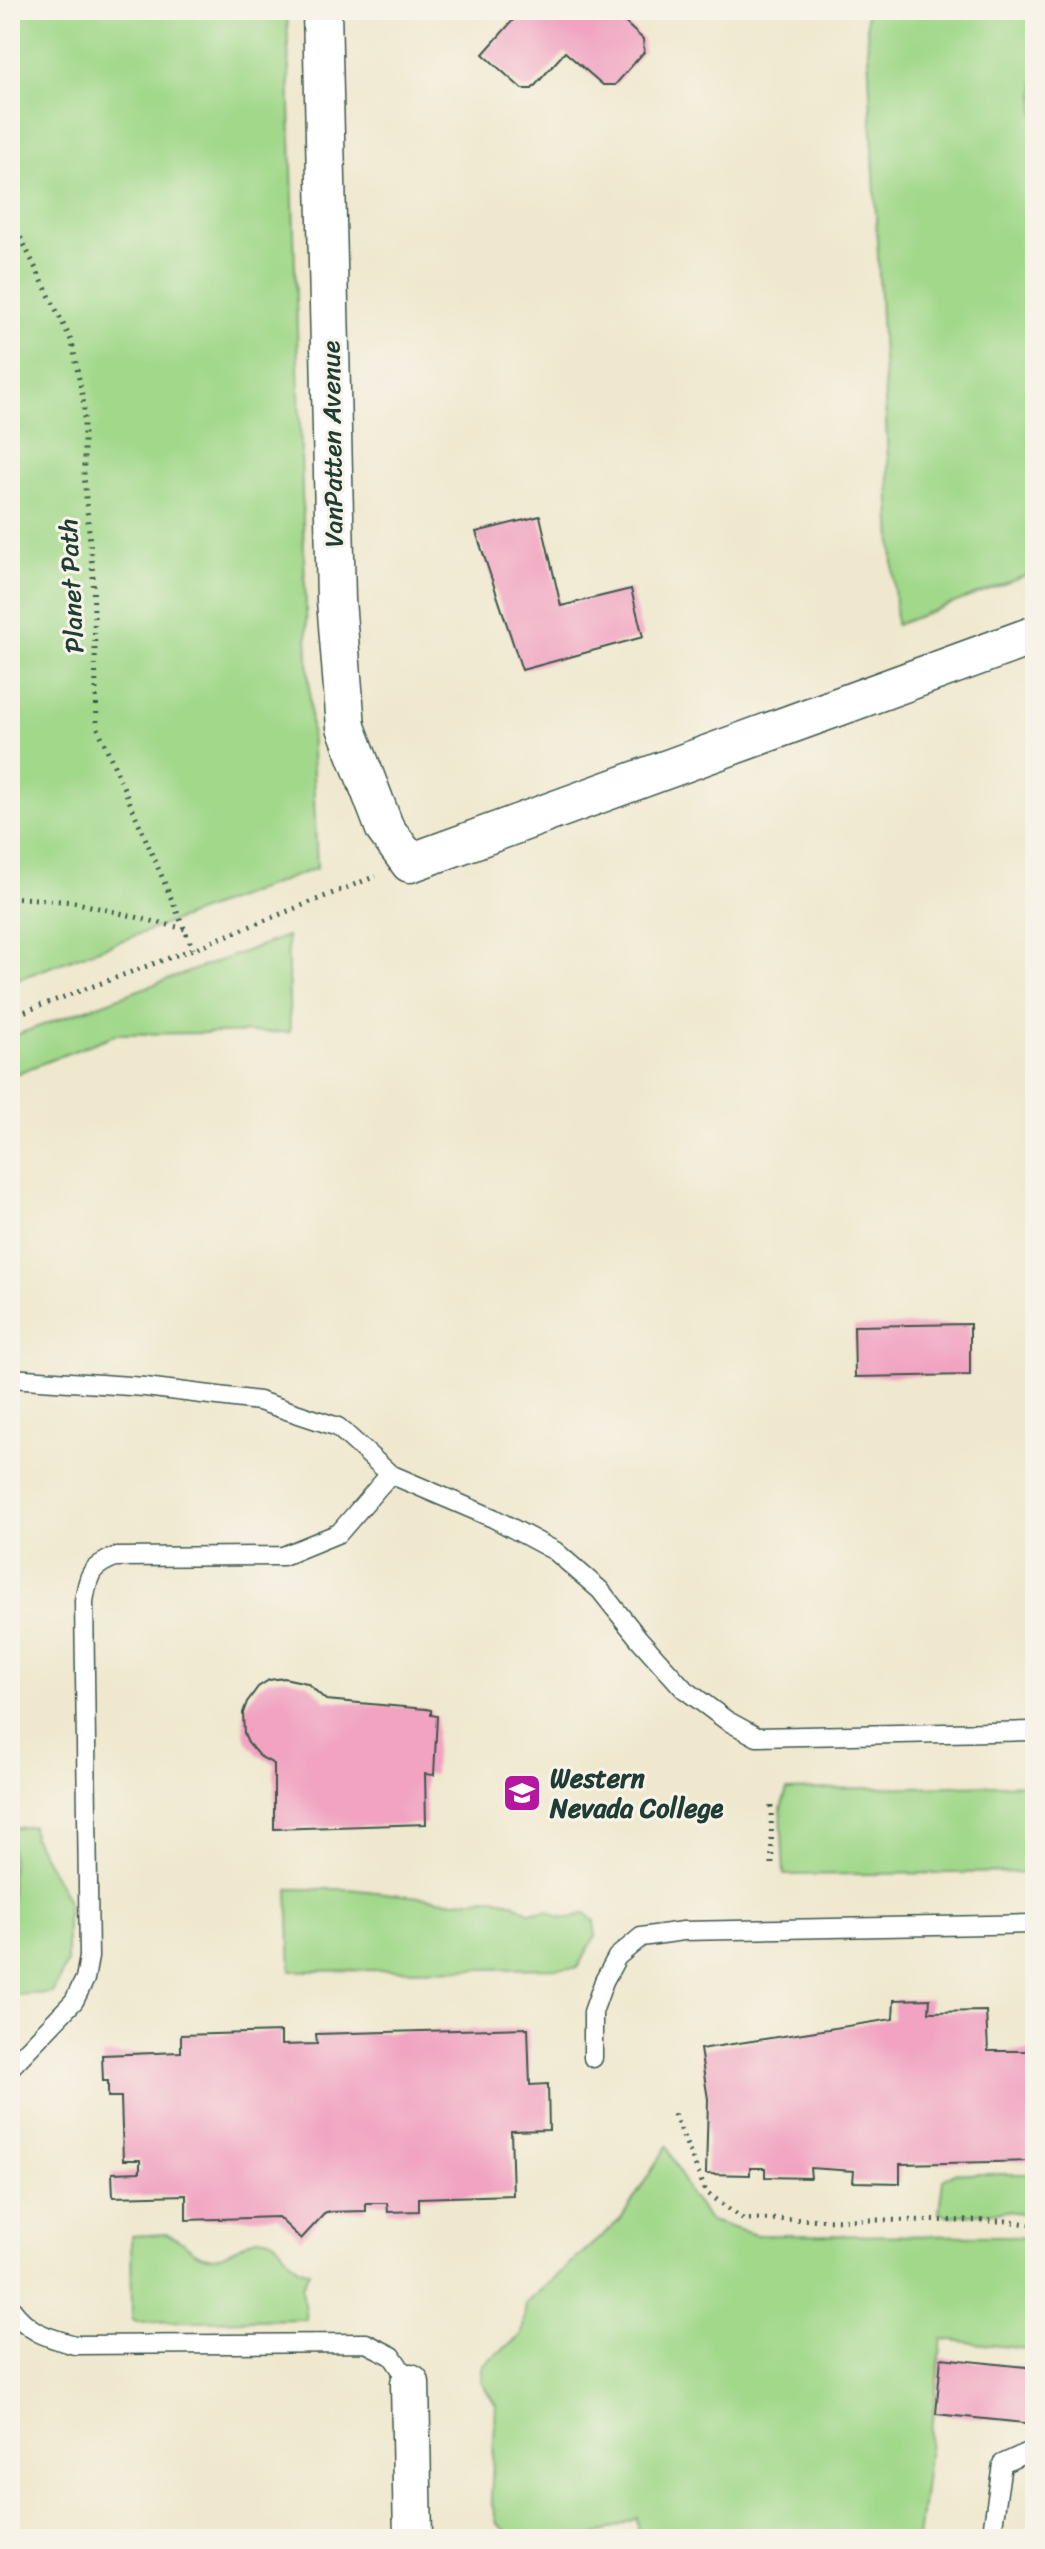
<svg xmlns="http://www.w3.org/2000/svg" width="1045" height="2549" viewBox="0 0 1045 2549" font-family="Sriracha,sans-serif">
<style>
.green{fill:#a1d88a;stroke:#608a5f;stroke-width:2}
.building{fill:#f1a3c1}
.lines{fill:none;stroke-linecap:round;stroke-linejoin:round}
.service-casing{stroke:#3e574b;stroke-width:21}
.minor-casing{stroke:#3e574b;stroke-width:41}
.path{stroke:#3e574b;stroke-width:5;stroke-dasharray:2 6;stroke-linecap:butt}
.service{stroke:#fff;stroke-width:18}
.minor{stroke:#fff;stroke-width:38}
.labels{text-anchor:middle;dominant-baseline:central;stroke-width:6;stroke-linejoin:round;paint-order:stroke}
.street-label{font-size:26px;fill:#1f3d34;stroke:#f7f3e8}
.poi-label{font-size:26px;font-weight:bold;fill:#1f3d34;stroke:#f7f3e8;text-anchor:start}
</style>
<rect width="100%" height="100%" fill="#f7f3e8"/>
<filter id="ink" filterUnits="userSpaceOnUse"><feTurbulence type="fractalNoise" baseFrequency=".0125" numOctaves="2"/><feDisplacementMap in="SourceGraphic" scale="16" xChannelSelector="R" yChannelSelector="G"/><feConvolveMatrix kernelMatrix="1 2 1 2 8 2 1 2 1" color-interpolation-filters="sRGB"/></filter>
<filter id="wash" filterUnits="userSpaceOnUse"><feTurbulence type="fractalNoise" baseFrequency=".006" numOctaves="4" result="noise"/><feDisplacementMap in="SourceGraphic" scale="32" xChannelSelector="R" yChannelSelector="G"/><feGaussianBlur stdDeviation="1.8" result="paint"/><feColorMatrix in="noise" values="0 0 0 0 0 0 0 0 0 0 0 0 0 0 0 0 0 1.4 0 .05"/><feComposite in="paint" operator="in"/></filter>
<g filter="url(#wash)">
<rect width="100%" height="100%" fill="#efe8ce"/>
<g class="green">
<path d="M10,10H287L305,585L317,868L10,982Z"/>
<path d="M866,10H1035V572L896,625Z"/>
<path d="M287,936L290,1032L117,1034L10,1076V1037Z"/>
<path d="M1035,1784V1872L784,1875L781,1808L787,1790Z"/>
<path d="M32,1826L33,1837L67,1899V1963L52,1993L10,1995L12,1829Z"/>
<path d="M288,1889H349L455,1901L495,1897L513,1903L528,1912L548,1911L559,1917L571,1918L585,1913L595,1921V1937L577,1968L291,1971Z"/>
<path d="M667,2146L690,2195L710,2221L756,2235L1005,2236L1035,2239V2350L942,2339L918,2539H730L728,2532L685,2539H639L637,2518L585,2539H514L497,2523L491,2501L496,2405L481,2382L482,2365L522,2335L526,2303L621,2219Z"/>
<path d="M956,2172L971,2174H1035V2215L1007,2211L951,2216L939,2213L943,2180Z"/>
<path d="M166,2234C183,2238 192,2256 209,2257C230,2260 246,2234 266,2238C281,2241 286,2260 298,2268C299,2269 307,2271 309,2271L302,2288L306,2319L136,2322L132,2319L131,2236Z"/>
</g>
<g id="blocks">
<g class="building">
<path d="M522,10H611L643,39L644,52L615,85H603L565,52L532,89H522L483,54Z"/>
<path d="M540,516L561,606L631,589L643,637L522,670L476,532Z"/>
<path d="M970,1324V1375L855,1377L854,1326Z"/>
<path d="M284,1678L307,1683L326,1700L426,1709L431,1710V1715L437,1716L434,1775L425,1774L426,1824L274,1829V1764L259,1756L248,1743L244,1734L243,1713L247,1702L258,1687L269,1680Z"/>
<path d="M930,1999L929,2012L986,2011L988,2051H1035V2161L900,2164V2183L853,2182L854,2171L810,2168L811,2178L765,2177V2168H750V2175L706,2174L708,2099L700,2049L893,2019L894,2000Z"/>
<path d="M528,2028L530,2085L548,2084L549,2130L511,2131L513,2195L419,2198V2211L388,2212L387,2203H366V2211L326,2212L301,2239L278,2217L186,2220V2195L113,2197L112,2173L140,2172V2160H123L121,2097H108V2081H103L102,2055L181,2052V2035L281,2032V2045L317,2044L316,2034Z"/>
<path d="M941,2358L1035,2368V2424L936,2414Z"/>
</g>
</g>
</g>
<g filter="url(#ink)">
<use href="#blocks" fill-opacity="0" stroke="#3e574b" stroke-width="2"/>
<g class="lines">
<g class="service-casing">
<g id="service">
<path d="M10,1378L145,1387L259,1401L338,1427L390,1474"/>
<path d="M593,2058V2012L604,1981L617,1957L641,1937L683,1931L1035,1924"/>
<path d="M10,2068L74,2001L85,1979L89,1957L84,1601C89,1575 89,1567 115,1557L283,1556L339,1533L390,1474L493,1518L555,1551L600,1590L639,1639L683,1688L726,1720L757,1737L1035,1731"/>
<path d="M10,2307C29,2333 46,2337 75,2345L366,2343L392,2356L410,2383"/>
<path d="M991,2539L1002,2464L1035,2449"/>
</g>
</g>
<g class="minor-casing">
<g id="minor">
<path d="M322,10L336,600L346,727L385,829L410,863L1035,635"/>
<path d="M410,2383L413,2539"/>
</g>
</g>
<g class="path">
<path d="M10,216L72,342L84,405V475L93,577L97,726L193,949"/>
<path d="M10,897L74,902L185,929"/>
<path d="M10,1017L193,949L376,876"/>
<path d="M771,1806L772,1870"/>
<path d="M674,2114L706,2192L743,2219L1006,2221L1035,2225"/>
</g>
<use href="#service" class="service"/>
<use href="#minor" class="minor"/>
</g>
</g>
<defs>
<g id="university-square" transform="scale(2)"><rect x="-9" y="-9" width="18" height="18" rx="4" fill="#b5179e" stroke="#f7f3e8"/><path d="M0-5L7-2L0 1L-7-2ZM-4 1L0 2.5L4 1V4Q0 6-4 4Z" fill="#fff"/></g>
</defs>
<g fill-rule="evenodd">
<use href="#university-square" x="522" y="1793"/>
</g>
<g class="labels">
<g class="street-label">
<text transform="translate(332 444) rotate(-91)">VanPatten Avenue</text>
<text transform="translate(71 586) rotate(-93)">Planet Path</text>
</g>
<g class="poi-label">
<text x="550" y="1778">Western<tspan x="550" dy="30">Nevada College</tspan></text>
</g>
</g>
<rect width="1045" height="2549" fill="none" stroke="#f7f3e8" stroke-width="40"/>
</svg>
